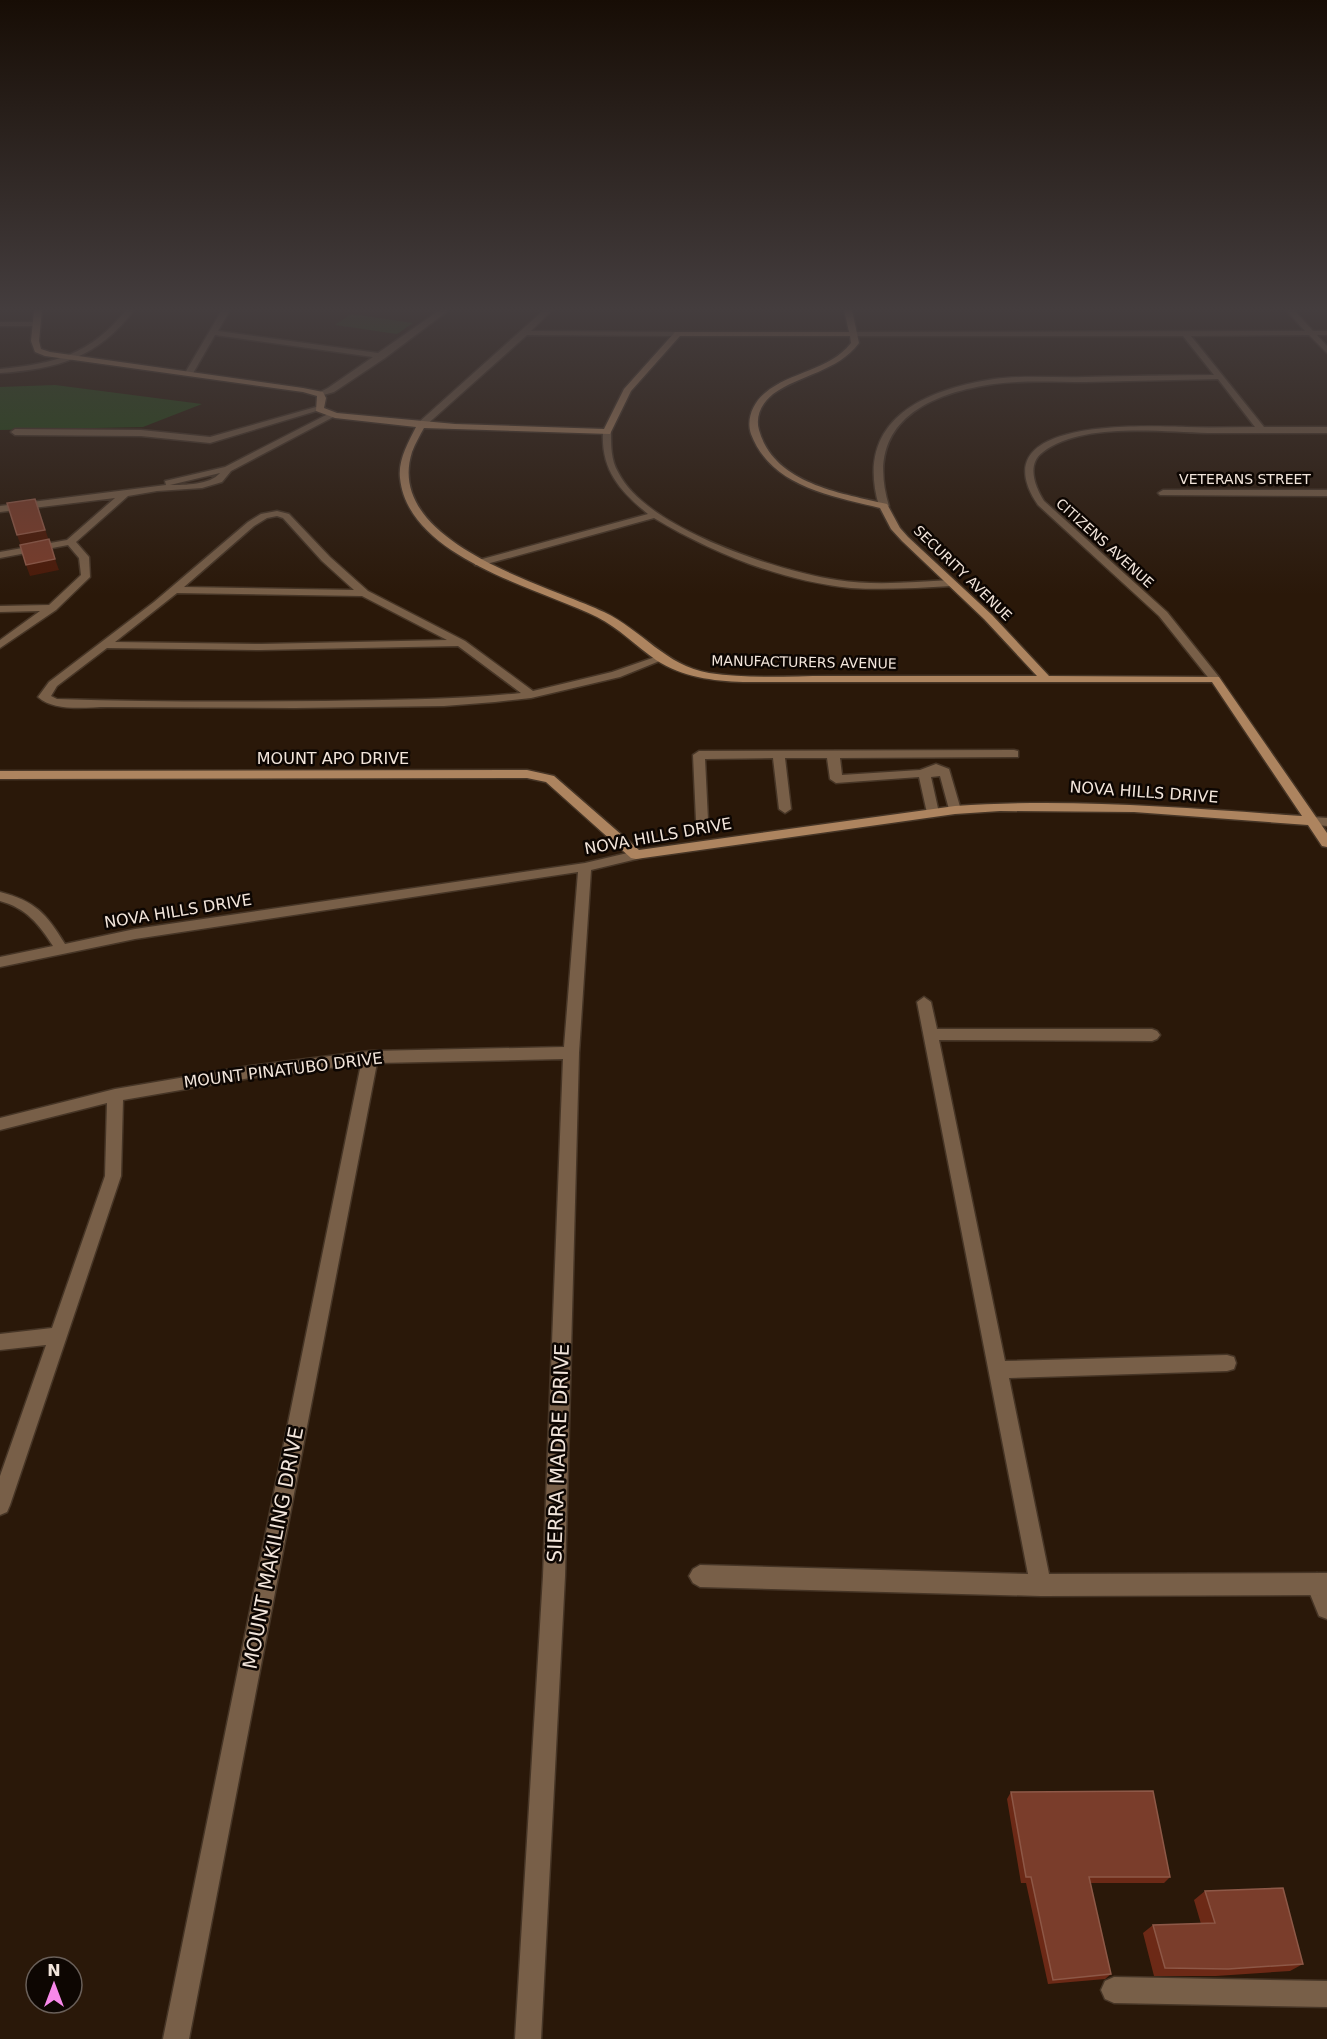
<svg xmlns="http://www.w3.org/2000/svg" width="1327" height="2039" viewBox="0 0 1327 2039" font-family="'DejaVu Sans',sans-serif">
<style>
.green{fill:#224a14}
.lines{fill:none;stroke-linecap:round;stroke-linejoin:round}
.lane-casing{stroke:#463526;stroke-width:3}
.street-casing{stroke:#463526;stroke-width:3}
.secondary-casing{stroke:#463526;stroke-width:3}
.lane{fill:#785f48;fill-rule:evenodd}
.street{fill:#785f48;fill-rule:evenodd}
.secondary{fill:#ad845f;fill-rule:evenodd}
.wall{fill:#6c2916}
.shaded-wall{fill:#4c1a08}
.building{fill:#7a3d2b;stroke:#8d5847;stroke-width:1.5}
.labels{text-anchor:middle;dominant-baseline:central;stroke-width:5;stroke-linejoin:round;paint-order:stroke}
.far-street-label{font-size:14px;fill:#f2e5db;stroke:#0d0602}
.street-label{font-size:16px;fill:#f2e5db;stroke:#0d0602}
.near-street-label{font-size:20px;fill:#f2e5db;stroke:#0d0602}
</style>
<rect width="100%" height="100%" fill="#2a1809"/>
<g class="green">
<path d="M351,314L413,323L397,334L335,325Z"/>
<path d="M55,385L202,404L143,427L0,430V387Z"/>
</g>
<g class="lines">
<g class="lane-casing">
<g id="lane">
<path d="M1317,1573L1324,1577L1327,1583V1619L1319,1616L1306,1584L1310,1577Z"/>
<path d="M1114,1977L1327,1981V2007L1114,2003L1105,1999L1101,1990L1105,1981Z"/>
</g>
</g>
<g class="street-casing">
<g id="street">
<path d="M126,310H134C98,358 57,369 0,373V369C54,364 92,354 126,310Z"/>
<path d="M222,310H230L218,331L378,353L440,310H449L385,358L334,392L320,396L316,394L328,388L373,357L215,335L192,375H186L185,373Z"/>
<path d="M544,310H552L531,331L678,332L682,334L678,336L527,335L424,427H418V423Z"/>
<path d="M1286,310H1294L1313,331H1327V335H1317L1327,346V353L1309,335L1191,336L1264,427H1327V433C1287,433 1248,433 1208,433C1161,432 1082,422 1043,452C1026,464 1035,487 1044,501L1167,612L1219,677V681H1211L1159,616L1038,505C979,418 1140,426 1186,427C1209,428 1232,427 1255,427L1218,379C1174,380 1129,381 1085,382C1056,382 1023,380 994,384C924,394 864,425 889,506L884,509L879,506C854,421 922,390 994,379C1023,375 1056,378 1085,377C1128,376 1171,375 1214,375L1183,336H851V332L1305,331Z"/>
<path d="M0,322H37L41,324L37,326H0Z"/>
<path d="M316,407L323,409L210,443L141,436L15,435L11,432L15,429L141,430L210,437Z"/>
<path d="M330,413L337,415L231,471L222,482L202,488L157,491L128,496L76,542L89,557L90,577L56,610L0,648V640L40,611L0,612V606L49,605L81,575L79,558L68,545L0,558V552L67,540L115,498L0,512V506L166,485L165,481L225,467ZM220,473C210,485 185,485 170,485Z"/>
<path d="M607,429L611,432C611,446 611,460 618,472C646,529 778,571 837,580C875,586 913,582 951,580L956,583L951,586C918,588 884,590 851,588C782,581 712,553 654,518L483,565H475V561L648,514C620,491 601,470 603,432Z"/>
<path d="M1163,490H1327V496L1160,495L1158,493Z"/>
<path d="M277,511L289,514L330,557L368,591L465,641L533,691L612,672L661,655L667,658L620,677L531,698L495,702L444,706L294,708L107,707C86,707 54,712 38,697L49,682L154,602L248,522L261,514ZM277,516L283,518L322,561L354,590L184,587L254,526L267,518ZM177,593L362,596L447,640L261,644L115,642ZM458,646L521,693C456,700 391,700 325,701C236,702 146,702 57,699L51,696L57,686L107,648L261,650Z"/>
<path d="M1014,750L1018,751V757L840,758L842,775L920,770L936,764L949,769L961,810L960,813H950L940,776L931,777L939,813L933,817L927,813L919,777L836,783L830,779L827,758H785L791,809L785,813L779,809L773,758L705,759L708,820L702,824L696,820L693,755L699,751Z"/>
<path d="M1312,817L1327,818V826L1307,824L1306,821Z"/>
<path d="M636,851L641,852L643,855L641,858L591,870L579,1053L565,1576L541,2039H515L543,1576L563,1059L377,1063L189,2039H163L361,1064L250,1078L123,1100L121,1176L10,1505L7,1512L0,1515V1476L46,1345L0,1350V1334L52,1328L105,1176L107,1103L0,1130V1118L115,1089L250,1066L370,1051L564,1047L578,872L135,939L0,967V957L53,946C39,924 26,908 0,901V892C35,901 46,913 65,944L135,929L585,863Z"/>
<path d="M924,997L931,1002L937,1029H1152L1157,1031L1160,1035L1157,1039L1152,1041L939,1040L1005,1361L1227,1355L1234,1357L1236,1363L1234,1369L1227,1371L1009,1378L1049,1574L1327,1573V1595L1041,1596L700,1587L693,1583L689,1576L693,1569L700,1565L1028,1574L917,1002Z"/>
</g>
</g>
<g class="secondary-casing">
<path id="secondary" d="M34,310H42L39,341L41,349L50,352L303,388L323,392L326,398L324,408L337,413L455,424L604,429L624,389L675,332H849L844,310H852L859,343C837,372 801,374 773,394C762,403 755,416 759,430C774,484 841,493 887,504L900,528L908,537L992,615L1049,676L1219,677L1327,833V847L1322,846L1308,825L1134,812L1000,811L955,814L636,859L631,858L546,782L527,778L0,779V771L527,770L554,776L639,850L955,806C1071,798 1186,808 1302,816L1212,682H743C713,681 682,677 656,660C636,646 619,628 597,617C539,588 408,558 400,478C398,460 408,443 416,427L335,418L316,411L317,396L303,392L45,356L35,352L31,341ZM680,336H850L851,343C829,371 791,371 765,393C753,403 746,419 751,434C771,487 832,496 880,508L891,529L902,541L984,619L1037,676C967,676 897,676 827,676C789,676 748,679 709,673C666,666 642,630 604,612C548,585 383,543 412,452C415,444 420,435 424,428L610,434L631,391Z"/>
</g>
<use href="#lane" class="lane"/>
<use href="#street" class="street"/>
<use href="#secondary" class="secondary"/>
</g>
<g class="wall">
<path d="M1011,1792L1170,1877L1164,1883H1090L1111,1974L1105,1979L1048,1984L1026,1883H1021L1007,1799Z"/>
<path d="M1205,1891L1303,1964L1290,1971L1216,1976H1154L1143,1933L1153,1925L1201,1924L1194,1900Z"/>
</g>
<g class="shaded-wall">
<path d="M35,499L49,541L21,546L17,535Z"/>
<path d="M55,559L59,570L30,576L26,565Z"/>
</g>
<g class="building">
<path d="M35,499L45,530L17,535L7,503Z"/>
<path d="M49,539L55,559L26,565L20,545Z"/>
<path d="M1153,1791L1170,1877H1089L1111,1974L1053,1980L1031,1877H1026L1011,1792Z"/>
<path d="M1283,1888L1303,1964L1228,1969L1165,1968L1153,1925L1215,1923L1205,1891Z"/>
</g>
<linearGradient id="sky" x2="0" y2="1"><stop stop-color="#170d05"/><stop offset="0.52" stop-color="#443d3e"/><stop offset="1" stop-color="#443d3e" stop-opacity="0"/></linearGradient>
<rect width="1327" height="595" fill="url(#sky)"/>
<g class="labels">
<g class="far-street-label">
<text x="1245" y="479">VETERANS STREET</text>
<text transform="translate(1105 543) rotate(42)">CITIZENS AVENUE</text>
<text transform="translate(963 573) rotate(44)">SECURITY AVENUE</text>
<text transform="translate(804 662) rotate(1)">MANUFACTURERS AVENUE</text>
</g>
<g class="street-label">
<text x="333" y="758">MOUNT APO DRIVE</text>
<text transform="translate(1144 792) rotate(4)">NOVA HILLS DRIVE</text>
<text transform="translate(658 836) rotate(-10)">NOVA HILLS DRIVE</text>
<text transform="translate(178 911) rotate(-9)">NOVA HILLS DRIVE</text>
<text transform="translate(283 1070) rotate(-7)">MOUNT PINATUBO DRIVE</text>
</g>
<g class="near-street-label">
<text transform="translate(558 1453) rotate(-88)">SIERRA MADRE DRIVE</text>
<text transform="translate(273 1548) rotate(-79)">MOUNT MAKILING DRIVE</text>
</g>
</g>
<g transform="translate(54 1985)"><circle r="28" fill="#0d0602" stroke="#695f59" stroke-width="1.5"/>
<path d="M0-4.5L10 22L0 15L-10 22Z" fill="#f888ea"/>
<text y="-9" font-size="16" font-weight="bold" text-anchor="middle" fill="#f2e5db">N</text>
</g>
</svg>
